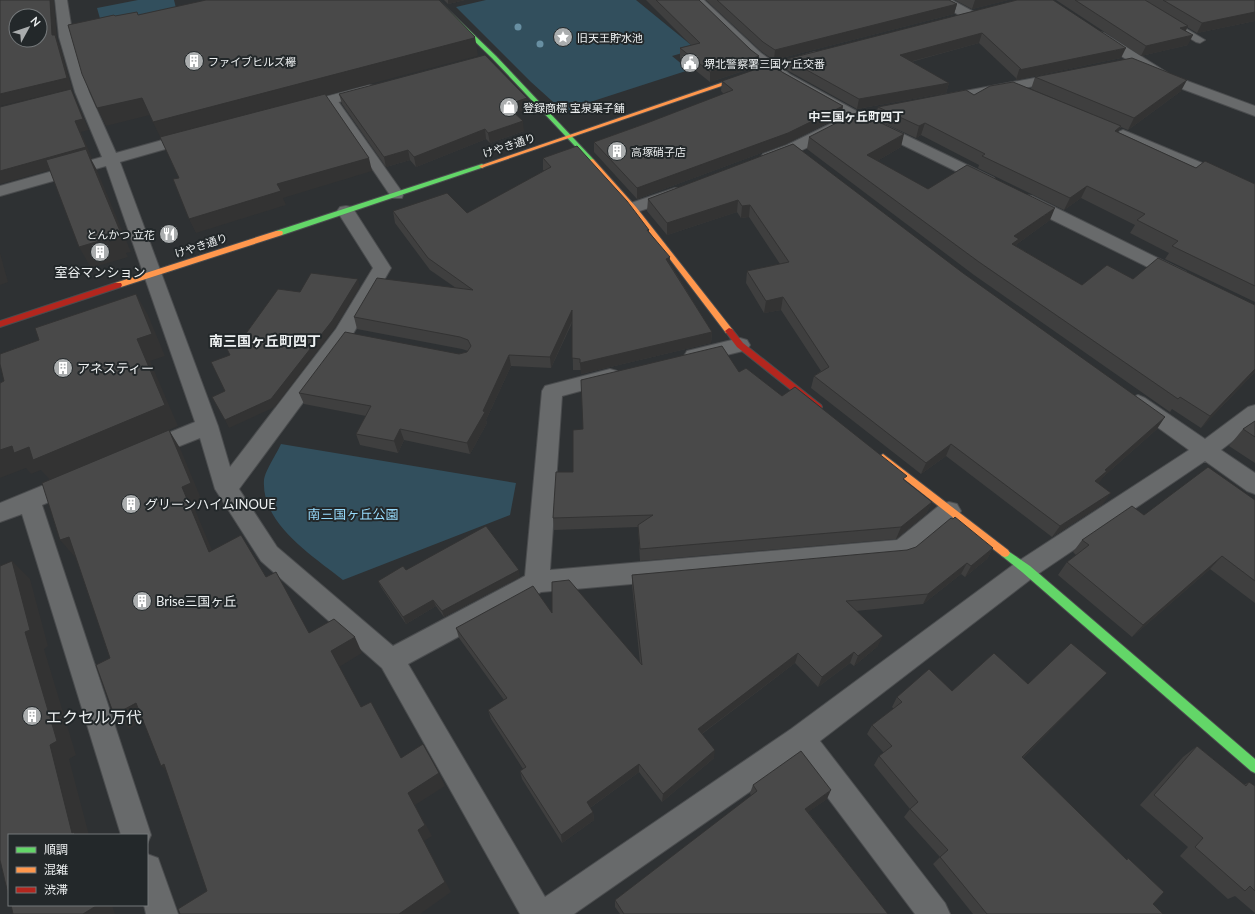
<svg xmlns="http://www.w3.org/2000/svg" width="1255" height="914" viewBox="0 0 1255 914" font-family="Lato,'Noto Sans JP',sans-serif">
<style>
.green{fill:#324f5d}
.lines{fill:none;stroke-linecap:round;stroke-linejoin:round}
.lane-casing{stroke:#4a4c4e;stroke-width:2}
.street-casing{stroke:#4a4c4e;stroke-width:2}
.fast-casing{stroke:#4a4c4e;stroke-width:2}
.slow-casing{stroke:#4a4c4e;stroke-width:2}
.jam-casing{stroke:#4a4c4e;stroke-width:2}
.lane{fill:#686a6b;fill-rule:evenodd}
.street{fill:#686a6b;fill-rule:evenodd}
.fast{fill:#63d668;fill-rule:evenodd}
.slow{fill:#ff974d;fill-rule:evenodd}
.jam{fill:#b3261e;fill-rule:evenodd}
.tree{fill:#688fa2}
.wall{fill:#3f3f3f}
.shaded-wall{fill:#333}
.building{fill:#494949;stroke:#333;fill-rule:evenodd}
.labels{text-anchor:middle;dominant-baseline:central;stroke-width:4;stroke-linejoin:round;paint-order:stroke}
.far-poi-label{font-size:11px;fill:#edf0f1;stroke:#23282a;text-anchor:start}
.far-street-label{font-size:11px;fill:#edf0f1;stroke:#23282a}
.far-neighbourhood-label{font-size:12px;font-weight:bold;fill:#edf0f1;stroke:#23282a}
.poi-label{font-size:13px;fill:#edf0f1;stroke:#23282a;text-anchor:start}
.park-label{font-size:13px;fill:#98dcfd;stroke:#23282a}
.neighbourhood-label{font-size:14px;font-weight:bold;fill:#edf0f1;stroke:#23282a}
.near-poi-label{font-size:16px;fill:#edf0f1;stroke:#23282a;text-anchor:start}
</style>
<rect width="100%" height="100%" fill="#2e3133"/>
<g class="green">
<path d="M138,0H174L176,8L101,22L97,8Z"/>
<path d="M486,0H636L696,49L672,56L689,70L584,104L587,107L574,111L562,110L531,82L456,7Z"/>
<path d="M281,444L516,483L510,515L343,580C313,556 261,524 264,480C265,471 277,453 281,444Z"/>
</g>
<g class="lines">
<g class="lane-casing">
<g id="lane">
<path d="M1127,0H1139L1205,40L1200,43L1196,42Z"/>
<path d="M331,96L335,97L402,192L403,195L402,198H392L325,99L327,97Z"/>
</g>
</g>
<g class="street-casing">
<g id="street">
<path d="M55,0H67L73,37L89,92L116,153L191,132L197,134L199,137L197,140L120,162L218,426L230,467L336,329L373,268L337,211L340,207L346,206L352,207L391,268L350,339L239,489L277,547L393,646L525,576L542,391L545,386L610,369L617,371L620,376L617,381L562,396L550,570L897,540L941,504L949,502L957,504L961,511L957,518L910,557L902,560L541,592L408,664L545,897L791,729L1017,562L1189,450L1131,408L1128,403L1131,398L1138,395L1145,398L1205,439L1248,407L1255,405V424L1221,450L1255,473V494L1247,491L1205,461L1035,576L820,741L945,903L950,914H915L798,758L574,914H520L382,668L261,561L215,489L200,438L147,459L139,457L136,451L139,445L195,422L106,166L0,196V186L102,157L75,92L59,37Z"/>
<path d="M691,0H704L761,53L791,75L860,113L994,178L996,181L994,184L988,186L982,184L850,119L781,81L751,59Z"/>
<path d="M937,0H952L974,12L976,15L974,18H964L938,3Z"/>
<path d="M1099,32L1104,33L1171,75L1255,106V116L1161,81L1094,39L1092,36L1094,33Z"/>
<path d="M1061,73L1066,74L1068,77L1066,80L944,103L939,102L937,99L939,96L944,95Z"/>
<path d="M369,85L374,86L376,89L374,92L300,113L295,111L292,108L295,105Z"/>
<path d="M836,121L841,123L844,126L841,129C825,138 781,165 763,160L761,157L763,154L787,145Z"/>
<path d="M1123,130L1255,185V196L1118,138L1115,135L1118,132Z"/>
<path d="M675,188L681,189L683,193L681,197L634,213L628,212L625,208L628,204Z"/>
<path d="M1026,195L1032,196L1186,272L1189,276L1186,280L1180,282L1174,280L1020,204L1018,200L1020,196Z"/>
<path d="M740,338L747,340L750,345L747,350L694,363L687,361L684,356L687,351Z"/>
<path d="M73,473L81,476L84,482L81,488L42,505L151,835L147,844V835H121L22,514L0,522V503Z"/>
<path d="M147,854L158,858L178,914H146L144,905H147Z"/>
</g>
</g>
<g class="fast-casing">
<g id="fast">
<path d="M432,0H438L496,56L594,160V162H590L492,58Z"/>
<path d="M482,164L485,166L484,167L282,235H276L275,233L276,231Z"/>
<path d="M1005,549L1030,566L1255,759V773L1251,771L1022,572L1002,556L1000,553L1002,550Z"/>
</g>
</g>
<g class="slow-casing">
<g id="slow">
<path d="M815,52L817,53V55L786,64L484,167L482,168L479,166L782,62Z"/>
<path d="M592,159L594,160L636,207L732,329L733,331L732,333H726L632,209L590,162V160Z"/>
<path d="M276,231H282L283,233L282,235L121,287H115L114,285L115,283Z"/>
<path d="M883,454L1008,550L1010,553L1008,556L1005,557L1002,556L880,460L878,458L880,456Z"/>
</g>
</g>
<g class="jam-casing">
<g id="jam">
<path d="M115,283H121L122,285L121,287L0,327V321Z"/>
<path d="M729,328L732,329L743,343L821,405L822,407L821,409H815L737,347L725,331Z"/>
</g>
</g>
<use href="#lane" class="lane"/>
<use href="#street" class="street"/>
<use href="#fast" class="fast"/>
<use href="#slow" class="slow"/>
<use href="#jam" class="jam"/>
</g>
<g class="tree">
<circle cx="518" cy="27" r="3.5"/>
<circle cx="540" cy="44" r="3.5"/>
</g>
<g class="wall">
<path d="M444,0H465L448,4Z"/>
<path d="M646,0H699L758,66L710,82L680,58V48L691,45Z"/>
<path d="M706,0H949L957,4L954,14L774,60L762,52Z"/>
<path d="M955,0H1008L972,9Z"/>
<path d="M1017,0L1121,58L1016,80V78L979,43L911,62L949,83L946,93L857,109L785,69L787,59Z"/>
<path d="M1056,0H1255V21L1197,33L1187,27L1186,31L1188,45L1141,56Z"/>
<path d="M782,72L843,106L841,116L786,144L637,199L594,152V142L647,123L724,94L721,91L722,81Z"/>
<path d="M1035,77L1181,91L1128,130L1121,127L1118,132L1196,168L1255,184V302L1165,259L1169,253L1130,233L1135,225L1081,198L1064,210L978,168L979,165L921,135L916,138L875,119L878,107L974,95L1089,113L1031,89Z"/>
<path d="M339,94L527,98L528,108L514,113L524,131L490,143L486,139L416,167L410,160L386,167L342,104Z"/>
<path d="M809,137L901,147L877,161L928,189L1050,220L1017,244L1016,246L1082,285L1133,279L1255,372L1201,428L1172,409L1170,412L974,275L807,149Z"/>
<path d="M793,144L1157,429L1104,476L1098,483L1103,504L1052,537L946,456L921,474L811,388L814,376L821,371L781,310L764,313L746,283L747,271L780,264L749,217L741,218L737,212L667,235L647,211L648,199Z"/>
<path d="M543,158L649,230V232L670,264L712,332L711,343L581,374V370H573L572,323L551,368L511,366L486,420L487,423L470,454L404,440L398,453L360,445L356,434L366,416L304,404L299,393L467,352L468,351L462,349L357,329L354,317L456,288L430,270L395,223L393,211L467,213L545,171L543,170Z"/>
<path d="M739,372L782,396L905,481L932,502L926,514L896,539L640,561L638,527L554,530L553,518L573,472L583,429Z"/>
<path d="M1255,421V463L1229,446L1243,429Z"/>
<path d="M1255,500V603L1210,569L1132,637L1058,575L1067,562L1076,555L1073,552L1082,540L1144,515Z"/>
<path d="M993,548L987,559L965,577L961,574L923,604L856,611L878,646L854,666L850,663L818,687L795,663L702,734L714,758L662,802L639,772L590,808L593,812L594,820L562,843L522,779L520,771L523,769L491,719L488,710L504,700L459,638L456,628L552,613L640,663L632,585V575Z"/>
<path d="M406,570L520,577L444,617L436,606L406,624L381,587L378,581Z"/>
<path d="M1107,673L1023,758L1126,860L1128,858L1153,904L1163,914H973L933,864L940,857L904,817L910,809L874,765L879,756L884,753L867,734L872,725L894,709L892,707L897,697L952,691L1028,684Z"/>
<path d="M1197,746L1244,785L1249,782L1255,786V913L1235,896L1228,899L1180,856L1188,847L1140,805L1183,757Z"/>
<path d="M753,785L827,799L808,812L888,914H620L615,907V900L751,796L750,793Z"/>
</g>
<g class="shaded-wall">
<path d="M50,0H54L57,40L60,45L72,89H71L76,100L89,130L81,132L92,158L91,159L97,170L131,252L126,253L128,257L91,268L79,247L90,159L0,184V171L75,121L71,89L0,106V94L52,35Z"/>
<path d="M448,0H465L448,4Z"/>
<path d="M975,0H1008L972,9Z"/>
<path d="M957,4L954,14L774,60L775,50Z"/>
<path d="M1255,12V21L1197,33L1202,23Z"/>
<path d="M1188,26L1183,36L1180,28Z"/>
<path d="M982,33L979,43L898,65L900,55Z"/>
<path d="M1193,35L1188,45L1141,56L1146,46Z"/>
<path d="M475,37L478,55L477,56L161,139L153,122Z"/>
<path d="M1126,48L1121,58L1016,80L1019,70Z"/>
<path d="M759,56L758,66L710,82V72Z"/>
<path d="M1187,80L1181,91L1128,130L1134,118Z"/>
<path d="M949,83L946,93L857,109L859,99Z"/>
<path d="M142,98L150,115L106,126L97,108Z"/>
<path d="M527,98L528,108L507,115L506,105Z"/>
<path d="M843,106L841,116L786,144L637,199V188Z"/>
<path d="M523,121L524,131L490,143L488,133Z"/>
<path d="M925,123L921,135L916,138L919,126Z"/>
<path d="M1121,126L1115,139V131Z"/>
<path d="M485,129L486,139L416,167L414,157Z"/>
<path d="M904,134L901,147L865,168L867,155Z"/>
<path d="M408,150L410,160L386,167L384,157Z"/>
<path d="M369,158L372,171L283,198L286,205L196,233L189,219L277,184Z"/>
<path d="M1087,186L1081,198L1064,210L1070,198Z"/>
<path d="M738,200L737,212L667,235V223Z"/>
<path d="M750,205L749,217L741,218L742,206Z"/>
<path d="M1055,208L1050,220L1017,244L1014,251L1010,249L1014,236Z"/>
<path d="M0,253L8,282L0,285Z"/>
<path d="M670,257L669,269L666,259Z"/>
<path d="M358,279L360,287L335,328L275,407L229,428L225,420Z"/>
<path d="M136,294L148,315L165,356L150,361L178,426L50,480L41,470L31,474L26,468L0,478V450L137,339Z"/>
<path d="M783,297L781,310L764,313L766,301Z"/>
<path d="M572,310V321L551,368L550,357Z"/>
<path d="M712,332L711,343L581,374L580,363Z"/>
<path d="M509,355L511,366L486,420L487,423L470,454L467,443L483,411Z"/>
<path d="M1255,369V372L1201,428L1210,416Z"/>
<path d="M1165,417L1157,429L1104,476L1099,483L1088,492L1095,481L1105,470Z"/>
<path d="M400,429L404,440L398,453L394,441Z"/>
<path d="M169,430L180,448L202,501L193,505L220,569L209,552L182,487Z"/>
<path d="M951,444L946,456L921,474L926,463Z"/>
<path d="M1111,493L1103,504L1052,537L1060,526Z"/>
<path d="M932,502L926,514L896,539L901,527Z"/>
<path d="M69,537L83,553L75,557L60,540Z"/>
<path d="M993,548L987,559L965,577L971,566Z"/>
<path d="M1222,556L1210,569L1132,637L1143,625Z"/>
<path d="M12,561L30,579L48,646L44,649L76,755L69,759L89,835H75L72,833L50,745L25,632Z"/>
<path d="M967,563L961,574L923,604L928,594Z"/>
<path d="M519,570L520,577L444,617L442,611Z"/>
<path d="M433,600L436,606L406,624L403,617Z"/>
<path d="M883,636L878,646L854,666L858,656Z"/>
<path d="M355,637L362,653L339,667L369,721L331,651Z"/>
<path d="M854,652L850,663L818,687L822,677Z"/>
<path d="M798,653L795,663L696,738L698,729Z"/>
<path d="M1107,673L1098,683L1014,766L1022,757Z"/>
<path d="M136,703L151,717L129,729L114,715Z"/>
<path d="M715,750L714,758L662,802L663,794Z"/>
<path d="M164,764L175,779L161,766Z"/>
<path d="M639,764V772L587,810V802Z"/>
<path d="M439,773L445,786L415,805L432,836L424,841L451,892L420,914H399L418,830L408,793Z"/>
<path d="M831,790L827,799L801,817L805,809Z"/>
<path d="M593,812L594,820L562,843L561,835Z"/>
<path d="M95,905H112L115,914H83Z"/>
</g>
<g class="building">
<path d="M0,0H50L52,35H55L67,78L0,94ZM16,16H40V40H16Z"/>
<path d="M206,0H439L475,37L474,38L153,122L142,98L97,108L82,74L68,25L114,15L115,16L137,12L138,15Z"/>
<path d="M656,0H699L751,50L759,56L710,72L680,48L700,43Z"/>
<path d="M717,0H949L957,4L775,50L763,42Z"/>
<path d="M1017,0H1053L1126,48L1019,70L1021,69L982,33L900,55L949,83L859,99L787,59Z"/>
<path d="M1075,0H1145L1188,26L1180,28L1193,35L1146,46Z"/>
<path d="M1163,0H1255V12L1202,23Z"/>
<path d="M485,55L527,98L506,105L523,121L488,133L485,129L414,157L408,150L384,157L339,94Z"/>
<path d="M1132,58L1187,80L1134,118L1035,77Z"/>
<path d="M771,64L782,72L843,106L788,133L637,188L594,142L647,123L733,90L722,81Z"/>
<path d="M1013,82L1121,126L1115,131L1196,168L1205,161L1255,184V286L1172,246L1178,241L1137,220L1145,214L1087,186L1070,198L982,156L985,154L925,123L919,126L878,107L966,90L974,95L990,86Z"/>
<path d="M71,89L83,119L75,121L86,147L0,171V107Z"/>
<path d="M325,94L369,158L277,184L281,191L189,219L173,179L179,178L160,137Z"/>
<path d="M858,112L904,134L867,155L928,189L967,165L1055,208L1014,236L1019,239L1012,244L1082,285L1107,265L1133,279L1158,258L1255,305V369L1210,416L1180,397L1178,399L979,262L809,137Z"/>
<path d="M793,144L963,273L1165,417L1105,470L1107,471L1095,481L1111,493L1060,526L951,444L926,463L814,376L829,367L783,297L766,301L747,271L789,262L750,205L742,206L738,200L667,223L648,199Z"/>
<path d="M577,146L627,201L649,230H647L670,257L666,259L712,332L580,363V359L572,358V310L550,357L509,355L483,411L485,412L467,443L400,429L394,441L356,434L371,406L299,393L345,332L459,354L467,352L471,346L468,340L460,337L354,317L377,278L473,290L428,258L393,211L447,193L467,213L551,167L543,158Z"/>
<path d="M86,149L120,231L115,232L116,236L79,247L46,160Z"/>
<path d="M311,273L358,279L332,321L271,399L225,420L212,397L225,391L211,362L230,355L225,345L242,339L278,289L300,292Z"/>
<path d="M136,294L152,334L137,339L165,405L33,460L29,447L14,453L12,446L0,450V383L4,381L0,364V354L39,340L35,328Z"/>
<path d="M722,346L739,372L746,368L782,396L795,387L907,476L903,479L932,502L901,527L640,549L638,525L653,515L553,518L556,472H573V430L583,429L581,380Z"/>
<path d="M1255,421V437L1243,429Z"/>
<path d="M169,430L191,483L182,487L209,552L241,535L266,577L276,572L309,633L334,619L355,637L331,651L361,707L371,702L401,758L423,744L439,773L408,793L425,825L418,830L445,882L399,914H180L178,909L207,891L164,764L161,766L136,703L114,715L96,665L110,658L69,537L60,540L42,483Z"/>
<path d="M1208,467L1255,500V581L1222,556L1143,625L1067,562L1089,545L1082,540L1132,506L1144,515Z"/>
<path d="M955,517L993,548L971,566L967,563L928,594L846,601L883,636L858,656L854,652L822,677L798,653L698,729L715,750L663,794L639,764L587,802L593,812L561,835L520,771L526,767L488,710L507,698L456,628L533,586L552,613V582L569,580L642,665L632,575L907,550L916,547L951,518L953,519Z"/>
<path d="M486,526L519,570L442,611L433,600L403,617L378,581L403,566L406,570Z"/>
<path d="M12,561L30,630L25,632L57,741L50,745L72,833L74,832L75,835H9V898L0,860V566Z"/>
<path d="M1071,643L1107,673L1022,757L1127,860L1128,858L1164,892L1153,904L1163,914H987L940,857L948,850L910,809L918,802L879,756L892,746L872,725L902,702L897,697L929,669L952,691L994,653L1028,684Z"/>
<path d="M1197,746L1246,786L1249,782L1255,786V891L1250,886L1245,891L1195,847L1203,838L1154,795Z"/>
<path d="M801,751L831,790L805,809L888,914H624L615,900L757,791L753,785Z"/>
<path d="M11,905H95L96,906L83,914H13Z"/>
</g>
<defs>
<g id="sight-disc" transform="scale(1)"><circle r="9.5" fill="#aaadae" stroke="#23282a"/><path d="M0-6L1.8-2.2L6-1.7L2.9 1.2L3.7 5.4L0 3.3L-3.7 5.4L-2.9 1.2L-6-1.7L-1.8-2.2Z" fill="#fff"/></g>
<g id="building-disc" transform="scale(1)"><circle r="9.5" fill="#aaadae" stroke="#23282a"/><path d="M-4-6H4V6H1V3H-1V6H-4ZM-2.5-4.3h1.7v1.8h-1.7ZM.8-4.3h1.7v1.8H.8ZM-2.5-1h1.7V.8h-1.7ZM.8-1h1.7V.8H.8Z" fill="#fff"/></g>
<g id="civic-disc" transform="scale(1)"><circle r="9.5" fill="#aaadae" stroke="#23282a"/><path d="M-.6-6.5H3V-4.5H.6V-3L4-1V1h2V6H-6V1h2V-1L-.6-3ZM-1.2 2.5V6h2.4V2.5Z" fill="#fff"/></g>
<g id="shop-disc" transform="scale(1)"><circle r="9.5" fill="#aaadae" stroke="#23282a"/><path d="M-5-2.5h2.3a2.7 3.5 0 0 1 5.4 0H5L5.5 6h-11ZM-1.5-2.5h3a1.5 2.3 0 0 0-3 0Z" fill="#fff"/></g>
<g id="restaurant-disc" transform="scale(1)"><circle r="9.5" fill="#aaadae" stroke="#23282a"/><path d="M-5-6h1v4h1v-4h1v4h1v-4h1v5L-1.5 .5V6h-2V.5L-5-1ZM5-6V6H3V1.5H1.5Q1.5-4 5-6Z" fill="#fff"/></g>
</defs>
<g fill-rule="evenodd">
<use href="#sight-disc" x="563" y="37"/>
<use href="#building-disc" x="194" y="61"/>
<use href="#civic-disc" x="690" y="63"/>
<use href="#shop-disc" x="509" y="107"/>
<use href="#building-disc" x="617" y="151"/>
<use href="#restaurant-disc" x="169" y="234"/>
<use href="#building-disc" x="100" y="252"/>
<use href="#building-disc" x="63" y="368"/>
<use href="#building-disc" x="131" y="504"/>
<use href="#building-disc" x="142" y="601"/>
<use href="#building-disc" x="32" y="716"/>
</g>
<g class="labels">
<g class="far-poi-label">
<text x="577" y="37">旧天王貯水池</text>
<text x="208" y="61">ファイブヒルズ欅</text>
<text x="704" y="63">堺北警察署三国ケ丘交番</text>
<text x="523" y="107">登録商標 宝泉菓子舗</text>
<text x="631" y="151">高塚硝子店</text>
<text x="155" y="234" text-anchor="end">とんかつ 立花</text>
</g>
<g class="far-street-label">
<text transform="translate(509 145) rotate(-18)">けやき通り</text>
<text transform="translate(201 245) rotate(-18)">けやき通り</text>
</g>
<g class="far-neighbourhood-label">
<text x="856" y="116">中三国ヶ丘町四丁</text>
</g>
<g class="poi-label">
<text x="100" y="272" text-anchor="middle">室谷マンション</text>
<text x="77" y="368">アネスティー</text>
<text x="145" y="504">グリーンハイムINOUE</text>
<text x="156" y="601">Brise三国ヶ丘</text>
</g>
<g class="park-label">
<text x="353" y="514">南三国ヶ丘公園</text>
</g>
<g class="neighbourhood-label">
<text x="265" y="340">南三国ヶ丘町四丁</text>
</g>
<g class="near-poi-label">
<text x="46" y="716">エクセル万代</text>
</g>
</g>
<rect x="8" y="834" width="140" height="72" fill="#23282a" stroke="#74787a"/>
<rect x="16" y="847" width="20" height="6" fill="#63d668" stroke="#74787a"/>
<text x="44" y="854" font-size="12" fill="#edf0f1">順調</text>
<rect x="16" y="867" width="20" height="6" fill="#ff974d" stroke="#74787a"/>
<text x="44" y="874" font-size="12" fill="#edf0f1">混雑</text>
<rect x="16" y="887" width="20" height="6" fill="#b3261e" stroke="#74787a"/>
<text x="44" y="894" font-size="12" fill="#edf0f1">渋滞</text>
<g transform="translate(28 28) rotate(50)"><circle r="19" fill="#23282a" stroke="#74787a"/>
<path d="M0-3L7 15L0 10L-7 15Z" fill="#aaadae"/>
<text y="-6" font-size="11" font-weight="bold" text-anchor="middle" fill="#edf0f1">N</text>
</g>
</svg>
